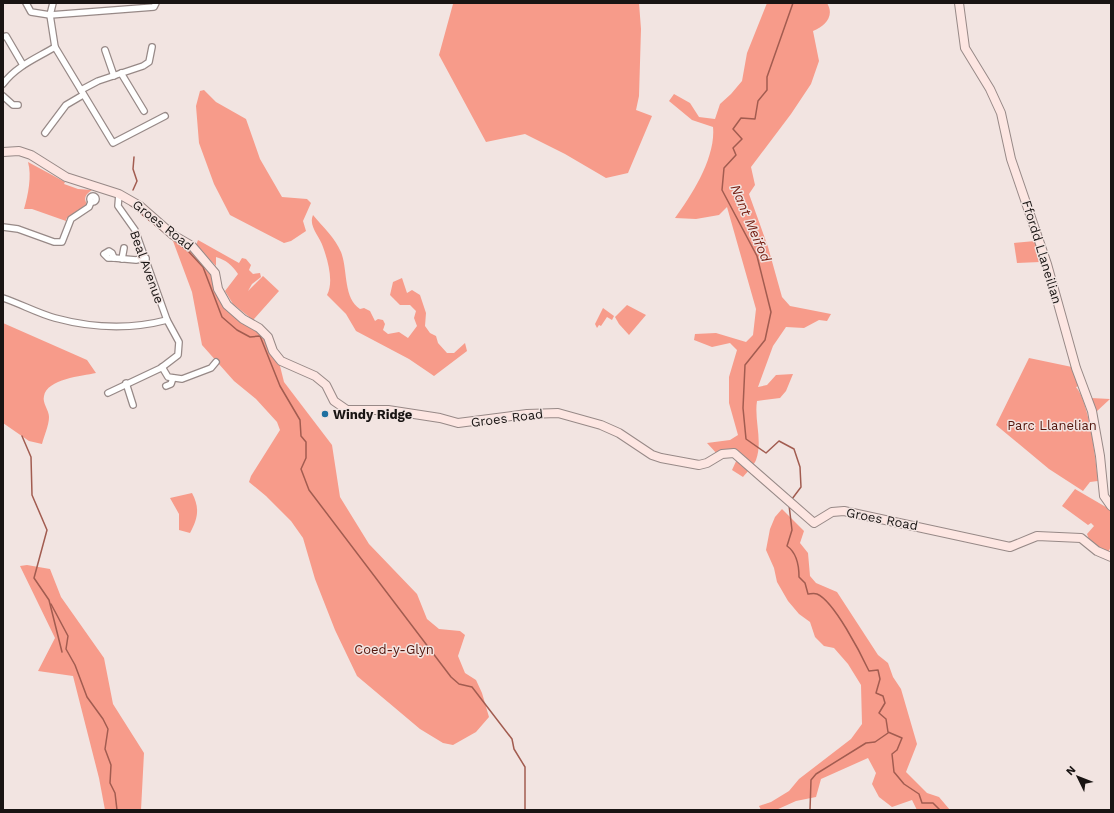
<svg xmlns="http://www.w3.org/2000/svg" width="1114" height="813" viewBox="0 0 1114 813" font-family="'Work Sans',sans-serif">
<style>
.green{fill:#f79b8a}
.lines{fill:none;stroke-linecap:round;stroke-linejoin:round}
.stream{stroke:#a25c50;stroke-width:1.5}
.street-casing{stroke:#978987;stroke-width:8}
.secondary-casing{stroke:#978987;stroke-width:10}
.street{stroke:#fff;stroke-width:5.5}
.secondary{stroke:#fde6e2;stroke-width:8}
.poi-dot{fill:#1f70a1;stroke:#f2e4e1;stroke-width:1.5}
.labels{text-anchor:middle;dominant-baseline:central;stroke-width:3;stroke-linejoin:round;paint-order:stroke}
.street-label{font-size:13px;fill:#191413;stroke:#f2e4e1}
.poi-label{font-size:13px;font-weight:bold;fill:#191413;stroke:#f2e4e1;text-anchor:start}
.park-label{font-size:13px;fill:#53160d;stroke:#f2e4e1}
.water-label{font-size:14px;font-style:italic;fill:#741c10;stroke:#f2e4e1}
</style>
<rect width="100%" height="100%" fill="#f2e4e1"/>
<g class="green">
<path d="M451,3H639L641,29L639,96L636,110L652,116L628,173L606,178L565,154L525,134L486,142L439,55L453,4Z"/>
<path d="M767,3H827C835,16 825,26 813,31L819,61L811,84L791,114L751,167L755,185L749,194L768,247L782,297L790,306L831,314L827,321L819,320L804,328L786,327L773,346L758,387L767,385L776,375L793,374L786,391L780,398L757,401C754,420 763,441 756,460C754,465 747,472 743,477L732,470L738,457L719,456L707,443L730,440L738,435L729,403V377L737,350L730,343L712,347L694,340L695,334L716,333L746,342L753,335L756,309L727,207L719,215L696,219L675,218C692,195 716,157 713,127L692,120L669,101L674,94L690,103L699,117L715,119L720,104L731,94L742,81L747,53Z"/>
<path d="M204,90L216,102L246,119L260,159L282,197L307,199L311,203L303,221L306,231L291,241L284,243L230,215L214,184L199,143L196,106L200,91Z"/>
<path d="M28,162L65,182L64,184L78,189L92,190C86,194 83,198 87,204L66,219V221L32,209H24C28,195 32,176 28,162Z"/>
<path d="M130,202L191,248L213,273L216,288L266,338L279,362L284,382L332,445L340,497L369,544L417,594L427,619L439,629L460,631L465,635L458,656L465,673L476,680L482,693L489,717L476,732L453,745L443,743L420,729L357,676L335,630L315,579L303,538L291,521L266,496L249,482L251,476L280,430L277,422L256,399L234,381L202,345L192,292L173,241L130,205Z"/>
<path d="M313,215C323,227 335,238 341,252C348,270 343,298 360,309L364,308L370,311L375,321L378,319L383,320L385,324L383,330L388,334L399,332L408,338L417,326L414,318L416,311L410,305H400L390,295L393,282L402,278L407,293L412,290L420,295L426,313L425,326L430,333L436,336L438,343L447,353H454L465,343L467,351L434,376L409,359L356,331L346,314L327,295C334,282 328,261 323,247C320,237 308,226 313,215Z"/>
<path d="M198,240L239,263L242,258L246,259L251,265L249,270L253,274L260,273L261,277L252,284L248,291L263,276L279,291L253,320L233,304L225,291L238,274C232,265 226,260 216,257V266L196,245Z"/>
<path d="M1035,241L1040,262L1017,263L1014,243Z"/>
<path d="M627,305L646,315L629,335L619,324L615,317Z"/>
<path d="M603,308L614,316L612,320L607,317L601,326L599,325L597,328L595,324Z"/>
<path d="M3,323L87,360L96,373C82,376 47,379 44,396C42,403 49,410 49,417C49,425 44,436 42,444L29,441L3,423Z"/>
<path d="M1029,358L1072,367L1079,386L1076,387C1089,401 1096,461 1098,481L1090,482L1083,491L1049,469L996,425Z"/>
<path d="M1091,398L1110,399L1096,412Z"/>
<path d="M1075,489L1111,510V546L1108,553L1090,542L1087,534L1094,526L1091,523L1088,525L1062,506Z"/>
<path d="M192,493C200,508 198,518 190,533L179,530V514L170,498Z"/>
<path d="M782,509L804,531L800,543L808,553L810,576L816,583L837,592L878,655L888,663L893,677L901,689L917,744L906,772L927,793L939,797L950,810H917L912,800L892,807L879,797L872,784L876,773L868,758L821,779L816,797L796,801L776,810H761L759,806L771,802L789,791L799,779L851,739L862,724L861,685L848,664L834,648L824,646L815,637L810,622L799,614L788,601L777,582L774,568L766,550L770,529L775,517Z"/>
<path d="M27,565L50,569L61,597L104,658L113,704L144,753L141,810H105L99,778L73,676L38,671L55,638L20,566Z"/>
</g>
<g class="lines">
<g class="stream">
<path d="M133,190L137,181L133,169L134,157"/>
<path d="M130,205L189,252L203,267L222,317L237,330L250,337L260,336L280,386L300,420L301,436L306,442V458L301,469L309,490L451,677L459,684L472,687L512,739L514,749L525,767V810"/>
<path d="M22,436L31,457L32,495L47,530L34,578L49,600L62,652"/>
<path d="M792,499L801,487L800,467L794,449L779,441L766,453L746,439L743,408L745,365L765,340L771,312L757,256L722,190L724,168L736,155L733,148L742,139L733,129L741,118L755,119L758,101L767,90V77L793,3"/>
<path d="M789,505L792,530L787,546C797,553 799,565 799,577L805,583L808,594C810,594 814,593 817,594C834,601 861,654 869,671L878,670L880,679L876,693L883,696L885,703L879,713L886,719L888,732L902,738L897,750L892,754L894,772L904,784L919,794L922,803H933L940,810"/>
<path d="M51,604L68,636L66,649L75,665L87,697L103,719L108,729L105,749L111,765L110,783L115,793L117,810"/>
<path d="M810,810L811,780L816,774L866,743L875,742L888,733"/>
</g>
<g class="street-casing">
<g id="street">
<path d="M26,3L31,12L50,15L154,7L156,3"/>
<path d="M53,3L50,15L55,47L113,143L165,116"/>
<path d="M3,37L6,36L23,65"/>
<path d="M105,50L114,76"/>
<path d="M121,73L144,111"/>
<path d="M3,84C16,66 37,58 55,47"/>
<path d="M81,90L98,81L143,66L149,62L152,47"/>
<path d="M3,96L13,105H18"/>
<path d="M45,133L66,105L83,95"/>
<circle cx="93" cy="199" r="3"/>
<path d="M3,227L18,229L54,242H62L71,219L89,207L91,202"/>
<path d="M109,251L112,253L114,258H108L104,254Z"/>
<path d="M114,258L136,260L146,258"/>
<path d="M122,259L124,248"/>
<path d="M3,298C21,304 37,313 55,318C92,328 129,330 167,320"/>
<path d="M162,367L168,377L182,379L211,368L216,362"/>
<path d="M126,383L133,405"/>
<path d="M166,386L171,384L173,378"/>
<path d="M108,393L161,368L178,355L179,342L167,320L135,230L118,206L119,194"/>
</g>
</g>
<g class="secondary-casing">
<g id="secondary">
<path d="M959,3L965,48L990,89L1001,113L1011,159L1047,264L1076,368L1092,411L1100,456L1104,496L1111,506"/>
<path d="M3,152L19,151L31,155L66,177L119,194L140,206L173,235L192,246L215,273L218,289L227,305L243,319L259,328L268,337L273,351L281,361L315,376L326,385L334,401L347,410H388L440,418L458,423L527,414L558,413L601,425L619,433L652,455L661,458L699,465L707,463L722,454L734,453L814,523L832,512L844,511L1010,547L1037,536L1081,538L1097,551L1111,557"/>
</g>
</g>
<use href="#street" class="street"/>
<use href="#secondary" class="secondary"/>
</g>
<circle class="poi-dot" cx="325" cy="414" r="4"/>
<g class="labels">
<g class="street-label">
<text transform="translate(163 225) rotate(38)">Groes Road</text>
<text transform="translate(1042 252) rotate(73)">Ffordd Llaneilian</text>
<text transform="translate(147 267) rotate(70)">Beal Avenue</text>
<text transform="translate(507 418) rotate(-7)">Groes Road</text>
<text transform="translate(882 519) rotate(11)">Groes Road</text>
</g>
<g class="poi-label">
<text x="333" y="414">Windy Ridge</text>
</g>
<g class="park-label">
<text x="1052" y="425">Parc Llanelian</text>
<text x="394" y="649">Coed-y-Glyn</text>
</g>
<g class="water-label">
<text transform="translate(751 223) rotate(67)">Nant Meifod</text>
</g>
</g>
<rect width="1114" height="813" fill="none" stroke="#191413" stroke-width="8"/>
<g transform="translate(1078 777) rotate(313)" stroke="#f2e4e1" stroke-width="3" paint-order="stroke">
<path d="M0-3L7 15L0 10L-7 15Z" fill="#191413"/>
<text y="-6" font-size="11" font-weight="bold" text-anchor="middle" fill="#191413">N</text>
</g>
</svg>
